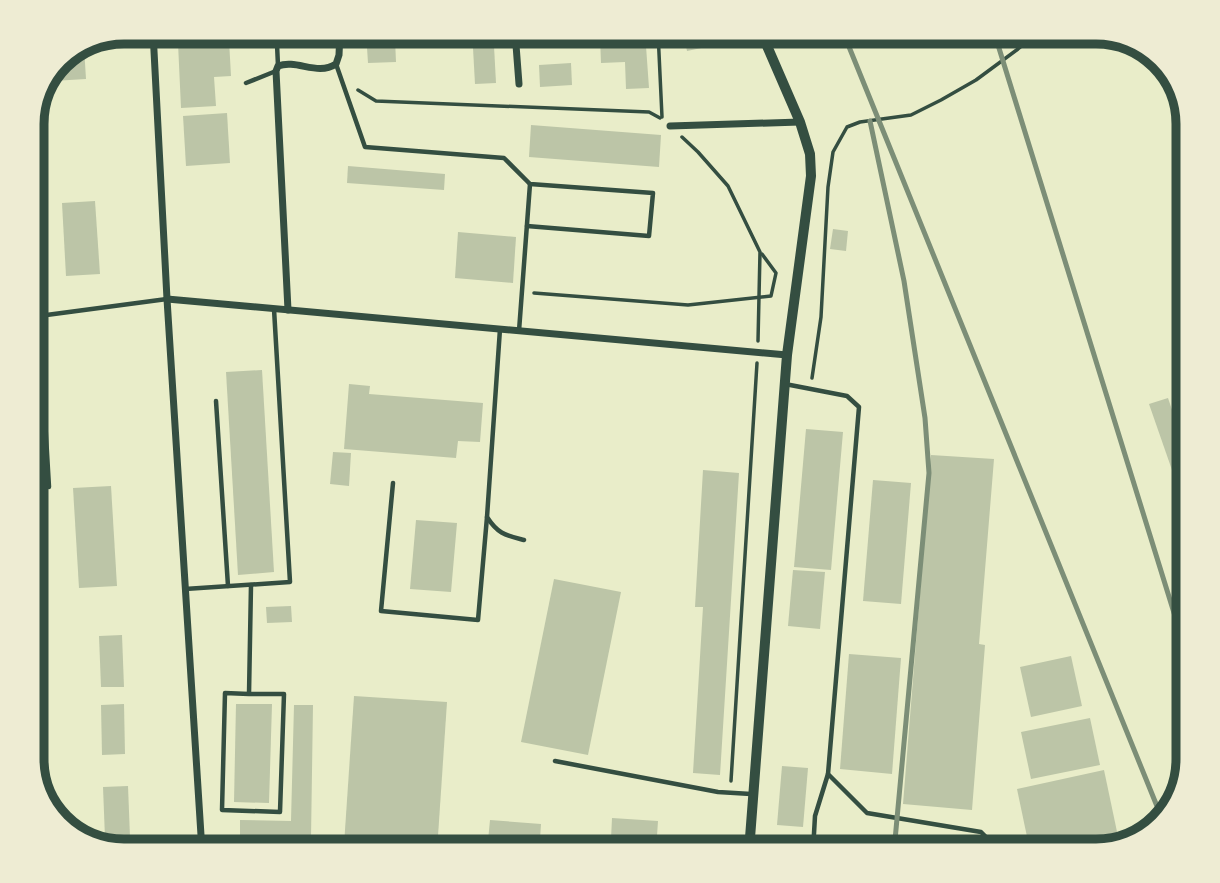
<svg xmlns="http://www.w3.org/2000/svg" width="1220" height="883" viewBox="0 0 1220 883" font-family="'Work Sans',sans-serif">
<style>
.building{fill:#bcc5a7}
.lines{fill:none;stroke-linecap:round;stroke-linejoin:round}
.path{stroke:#344e41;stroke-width:3.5}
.service{stroke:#344e41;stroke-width:4.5}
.minor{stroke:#344e41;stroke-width:7}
.tertiary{stroke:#344e41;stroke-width:10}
.rail{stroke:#7c8e77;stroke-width:5}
.rim{fill:none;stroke:#344e41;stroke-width:9}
</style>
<rect width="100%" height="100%" fill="#e9edc9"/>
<g class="building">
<path d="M366,32H413V38L395,39L396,62L368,63Z"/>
<path d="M683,32H708L711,46L687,51Z"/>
<path d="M629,36L630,47L646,46L649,88L626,89L625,62L601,63L600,37Z"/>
<path d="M229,40L231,76L214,77L216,106L181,108L178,43Z"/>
<path d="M494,46L496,83L475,84L473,48Z"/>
<path d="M84,47L86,79L53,81L52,75L62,55Z"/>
<path d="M571,63L572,85L540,87L539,65Z"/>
<path d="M227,113L230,163L186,166L183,116Z"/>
<path d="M531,125L661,135L659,167L529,157Z"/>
<path d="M348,166L445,174L444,190L347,183Z"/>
<path d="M95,201L100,274L66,276L62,203Z"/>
<path d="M833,229L848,231L846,251L830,249Z"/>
<path d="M458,232L516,237L513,283L455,278Z"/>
<path d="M262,370L274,572L238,575L226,372Z"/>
<path d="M349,384L370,386L369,394L483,403L480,442L458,441L456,458L344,449Z"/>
<path d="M1168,398L1188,457V516L1149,404Z"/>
<path d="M806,429L843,432L831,570L794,567Z"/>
<path d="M333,452L351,453L349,486L330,484Z"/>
<path d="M931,455L994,459L979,644L985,645L972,810L903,804Z"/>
<path d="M703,470L739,473L720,775L693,773L703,607H695Z"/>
<path d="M873,480L911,483L901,604L863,601Z"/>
<path d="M111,486L117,586L79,588L73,488Z"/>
<path d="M416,520L457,523L451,592L410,589Z"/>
<path d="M793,570L825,572L820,629L788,626Z"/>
<path d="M554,579L621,592L588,755L521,742Z"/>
<path d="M291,606L292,622L267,623L266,607Z"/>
<path d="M122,635L124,687H101L99,636Z"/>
<path d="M849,654L901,658L892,774L840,769Z"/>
<path d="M1071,656L1082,706L1031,717L1020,667Z"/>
<path d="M354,696L447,702L437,851L344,845Z"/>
<path d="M124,704L125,754L102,755L101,705Z"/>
<path d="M236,704H272L269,803L234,802Z"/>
<path d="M294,705H313L311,838L240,837V820L291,821Z"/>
<path d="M1090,718L1100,765L1031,779L1021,732Z"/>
<path d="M782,766L808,768L803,827L777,825Z"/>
<path d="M1104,770L1120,846L1097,852L1030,851L1017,789Z"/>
<path d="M128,786L130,837L105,838L103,787Z"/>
<path d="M612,818L658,821L656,851H597L598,838L611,839Z"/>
<path d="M490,820L541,824L540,839L548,840L547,851H487Z"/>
<path d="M779,835L798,836L797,851H777Z"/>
<path d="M836,836L886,840L885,851H835Z"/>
<path d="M937,836L968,839L967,851H936Z"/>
</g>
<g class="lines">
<g class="path">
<path d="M658,32L662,117"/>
<path d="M358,90L376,101L649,112L660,118"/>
<path d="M682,137L698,152L728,186L760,252L758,341"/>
<path d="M534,293L688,305L771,296L776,273L762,254"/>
<path d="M812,378L821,317L828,187L833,152L847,127L860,122L911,115L941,100L976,80L1018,49L1039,32"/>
<path d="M731,781L757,363"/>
</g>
<g class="service">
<path d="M269,32L277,44L278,66"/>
<path d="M336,64L365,147L504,158L530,184L653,193L649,236L527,226"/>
<path d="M246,83L276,71"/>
<path d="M500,329L487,517C498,534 505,535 524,540"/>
<path d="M519,331L530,184"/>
<path d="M785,384L847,396L859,407L828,774L867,813L981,832L1000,851"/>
<path d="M1176,397L1188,433"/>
<path d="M216,401L228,586"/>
<path d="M393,483L381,611L478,620L487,517"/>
<path d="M49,487L39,316L167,299"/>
<path d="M185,589L290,582L274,309"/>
<path d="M249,694L225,693L222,810L280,812L284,694H249L251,585"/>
<path d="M555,761L718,792L751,794"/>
<path d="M813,851L815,816L828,774"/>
</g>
<g class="minor">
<path d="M153,32L167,299L202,851"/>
<path d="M515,32L519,84"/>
<path d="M670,126L800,122"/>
<path d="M167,299L787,355"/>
<path d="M288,310L276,71L278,66C297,59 317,76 336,64L339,55L340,32"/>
</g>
<path class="tertiary" d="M749,851L787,355L811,176L810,154L800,122L761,32"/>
<g class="rail">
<path d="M843,32L1163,821"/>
<path d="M994,32L1188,658"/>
<path d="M870,121L904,281L925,418L929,473L894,851"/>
</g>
</g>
<path d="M0 0H1220V883H0ZM124 44H1096A80 80 0 0 1 1176 124V759A80 80 0 0 1 1096 839H124A80 80 0 0 1 44 759V124A80 80 0 0 1 124 44Z" fill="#eeecd3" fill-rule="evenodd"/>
<path class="rim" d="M124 44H1096A80 80 0 0 1 1176 124V759A80 80 0 0 1 1096 839H124A80 80 0 0 1 44 759V124A80 80 0 0 1 124 44Z"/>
</svg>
